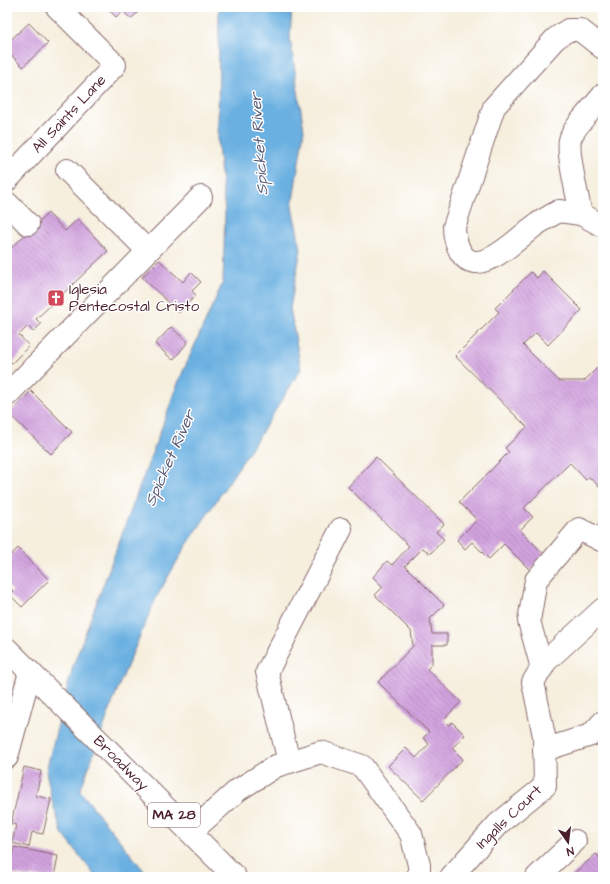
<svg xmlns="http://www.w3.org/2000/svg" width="610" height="884" viewBox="0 0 610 884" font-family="'Architects Daughter',sans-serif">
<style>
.water{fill:#6ab0e1;stroke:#5a6886}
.building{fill:url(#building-back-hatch)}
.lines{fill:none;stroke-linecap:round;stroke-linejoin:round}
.minor-casing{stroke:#86686a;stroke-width:24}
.major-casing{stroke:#86686a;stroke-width:24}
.minor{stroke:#fff;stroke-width:22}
.major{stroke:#fff;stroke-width:22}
.labels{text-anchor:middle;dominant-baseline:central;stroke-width:3;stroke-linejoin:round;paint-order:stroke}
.shield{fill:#fff;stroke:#80626b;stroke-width:1}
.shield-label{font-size:14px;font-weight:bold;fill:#4a1f2b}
.street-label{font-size:15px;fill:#4a1f2b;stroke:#fff}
.poi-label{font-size:15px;fill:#4a1f2b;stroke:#fff;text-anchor:start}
.water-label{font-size:16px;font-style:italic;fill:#575974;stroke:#fff}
</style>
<defs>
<pattern id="building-back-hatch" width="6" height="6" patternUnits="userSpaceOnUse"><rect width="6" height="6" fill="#d2a3df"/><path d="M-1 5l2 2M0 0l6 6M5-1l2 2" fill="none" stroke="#ac84b5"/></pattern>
</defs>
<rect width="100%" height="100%" fill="#fff"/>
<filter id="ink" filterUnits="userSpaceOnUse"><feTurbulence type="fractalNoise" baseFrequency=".025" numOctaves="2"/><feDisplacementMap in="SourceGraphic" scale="8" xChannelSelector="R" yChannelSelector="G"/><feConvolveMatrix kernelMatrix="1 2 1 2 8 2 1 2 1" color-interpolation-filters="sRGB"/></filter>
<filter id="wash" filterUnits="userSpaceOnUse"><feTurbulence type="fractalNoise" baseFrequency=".012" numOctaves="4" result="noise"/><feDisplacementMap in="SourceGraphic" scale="16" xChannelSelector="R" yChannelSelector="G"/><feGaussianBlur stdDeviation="0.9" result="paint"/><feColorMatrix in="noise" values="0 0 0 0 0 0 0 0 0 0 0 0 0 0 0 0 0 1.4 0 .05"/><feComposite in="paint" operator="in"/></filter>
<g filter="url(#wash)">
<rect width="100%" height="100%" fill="#f6efde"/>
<path class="water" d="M219,7H292L290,38L304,130L292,207L301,249L290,308L301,369L262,432L183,551L156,598L118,688L80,791L149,877H96L62,833L52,801L46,771L73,666L180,378L223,282L225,212L218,146Z"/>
<g id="blocks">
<g class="building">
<path d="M106,7H143L131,19L123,11L116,17Z"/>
<path d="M29,23L48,43L23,67L7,51V43Z"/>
<path d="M48,213L65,231L78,219L108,251L36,319L41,324L33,332L28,326L19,335L29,346L12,363L7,358V298L11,294L7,290V252Z"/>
<path d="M159,260L183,282L191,272L201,282L192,291L196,295L179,313L142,277Z"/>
<path d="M543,271L582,310L548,345L536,333L523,345L559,381H584L603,362V490L589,477L586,480L570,463L524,508L533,517L520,530L545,555L530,570L504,544L489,559L472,542L465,549L457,540L477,520L459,502L509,452L505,448L527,427L455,356L499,312L495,308L531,272L537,278Z"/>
<path d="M171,327L188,342L173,360L155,344Z"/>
<path d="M31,391L72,432L51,454L9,414Z"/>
<path d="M376,457L444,524L436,532L444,539L430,554L423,548L405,566L444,605L430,619L432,634H447V645H432V664L427,669L461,702L443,720L449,725L452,722L465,735L452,748L463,759L423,800L388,766L406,748L416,758L429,744L423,738L429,732L378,682L413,646L411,631L375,595L383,587L373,577L387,561L392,565L409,546L348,487Z"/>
<path d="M18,548L49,580L22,607L9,594L13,591L7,585V559Z"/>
<path d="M24,767L41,771L36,796L51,799L43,834L32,832L29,847L12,843L16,825L11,824Z"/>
<path d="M14,847L58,856L54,877H26L8,873Z"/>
<path d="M596,854L603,861V877H570Z"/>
</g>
</g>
</g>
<g filter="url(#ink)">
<use href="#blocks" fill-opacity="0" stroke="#86686a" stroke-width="1"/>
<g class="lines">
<g class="minor-casing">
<g id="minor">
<path d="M603,48L580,30H568L555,39L494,107L454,227C454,237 456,244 461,253C478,280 517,239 533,227C541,221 550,216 559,211L581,214L603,226"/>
<path d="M67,170L148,251"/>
<path d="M7,180L115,65L57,7"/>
<path d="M7,203L28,224"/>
<path d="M581,214C578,198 567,154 570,140C573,127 594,107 603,95"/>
<path d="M7,395L201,197"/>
<path d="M542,668L529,621L536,580L579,529L603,541"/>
<path d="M544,750L591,735L603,722"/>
<path d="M7,757L30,672"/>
<path d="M289,762L267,672L341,529"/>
<path d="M191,832L238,790L276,766L321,752L362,766L411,834L419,865V877"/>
<path d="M451,877L498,824L545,786L544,736L533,682L546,661L603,609"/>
<path d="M537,877L575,841"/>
</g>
</g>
<g class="major-casing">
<path id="major" d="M7,649L235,877"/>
</g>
<use href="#minor" class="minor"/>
<use href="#major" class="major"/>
</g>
</g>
<defs>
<g id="church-square" transform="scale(0.9)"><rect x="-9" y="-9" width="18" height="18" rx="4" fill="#d1495b" stroke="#fff"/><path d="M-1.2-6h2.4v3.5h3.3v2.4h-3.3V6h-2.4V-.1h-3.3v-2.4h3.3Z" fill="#fff"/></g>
</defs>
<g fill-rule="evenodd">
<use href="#church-square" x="56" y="298"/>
</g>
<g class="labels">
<rect class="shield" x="148" y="803" width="52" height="24" rx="3"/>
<g class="shield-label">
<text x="174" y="815">MA 28</text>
</g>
<g class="street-label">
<text transform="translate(69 114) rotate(-47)">All Saints Lane</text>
<text transform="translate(121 763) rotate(45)">Broadway</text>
<text transform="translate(509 817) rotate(-44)">Ingalls Court</text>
</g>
<g class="poi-label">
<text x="69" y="289">Iglesia<tspan x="69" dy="17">Pentecostal Cristo</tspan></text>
</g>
<g class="water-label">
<text transform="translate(259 144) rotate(-94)">Spicket River</text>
<text transform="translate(170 458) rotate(-66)">Spicket River</text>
</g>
</g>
<rect width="610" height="884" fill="none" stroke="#fff" stroke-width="24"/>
<g transform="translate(568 842) rotate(166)" stroke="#ffffff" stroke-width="3" paint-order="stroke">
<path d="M0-3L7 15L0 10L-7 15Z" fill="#4a1f2b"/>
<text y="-6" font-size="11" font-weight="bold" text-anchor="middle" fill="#4a1f2b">N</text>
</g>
</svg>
